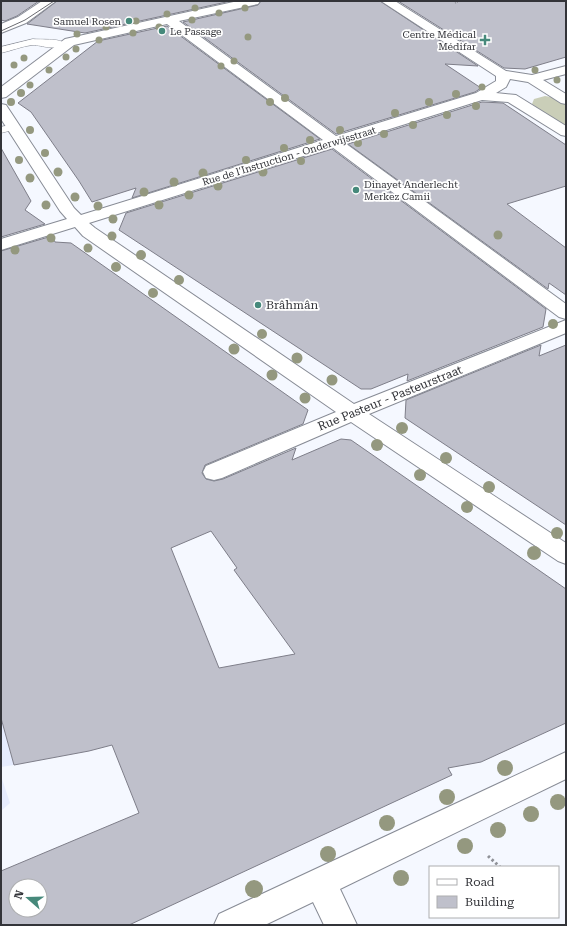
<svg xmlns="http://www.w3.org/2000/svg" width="567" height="926" viewBox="0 0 567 926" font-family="'Roboto Serif',serif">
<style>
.built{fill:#e6ecfe}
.green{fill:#caceb8}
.building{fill:#bfc0cb;stroke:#7e7e89;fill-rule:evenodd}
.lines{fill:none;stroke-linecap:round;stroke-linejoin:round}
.service-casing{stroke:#888c96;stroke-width:1}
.pedestrian-casing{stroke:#888c96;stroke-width:1}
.minor-casing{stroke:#888c96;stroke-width:2}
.path-far1{stroke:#8f9197;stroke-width:1.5;stroke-dasharray:1 1;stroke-linecap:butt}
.path{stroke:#8f9197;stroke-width:3;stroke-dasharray:2.5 2.5;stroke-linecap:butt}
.service{fill:#fff;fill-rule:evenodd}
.pedestrian{fill:#fff;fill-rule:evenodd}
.minor{fill:#fff;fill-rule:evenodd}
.tram{stroke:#6a6b71;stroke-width:1}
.tree{fill:#94987f}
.poi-dot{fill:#46897b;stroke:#fff;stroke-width:1.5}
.labels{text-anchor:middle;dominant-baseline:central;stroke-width:3.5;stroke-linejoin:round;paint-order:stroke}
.far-poi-label{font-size:10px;fill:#333439;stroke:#fff;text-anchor:end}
.far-street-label{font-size:10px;fill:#333439;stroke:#fff}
.poi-label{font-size:12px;fill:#333439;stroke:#fff;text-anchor:start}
.street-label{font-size:12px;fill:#333439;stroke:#fff}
</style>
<rect width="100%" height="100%" fill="#f5f8ff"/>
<g class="built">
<path d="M1,718L14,765L1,767Z"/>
<path d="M1,776L10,803L1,811Z"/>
</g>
<path class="green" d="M545,96L557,98L566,103V128L532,104L534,99Z"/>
<g class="building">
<path d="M1,1H39L17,16L5,21L1,20Z"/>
<path d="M57,1H231L85,33L27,24Z"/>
<path d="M261,1H380L478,66L445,64L481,88L475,92L336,134L183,22L258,5Z"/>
<path d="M398,1H566V57L525,69L504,68Z"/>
<path d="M167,26L320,139L132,198L136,188L92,202L79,181L31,112L18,103L98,41Z"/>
<path d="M482,102L503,103L566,145V186L507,204L566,248V295L549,283L548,289L348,144Z"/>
<path d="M1,148L31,201L25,210L45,224L1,237Z"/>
<path d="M332,149L546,309L543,327L407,381L408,374L371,389H361L119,230L126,213Z"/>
<path d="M52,236L55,242L71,243L308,410L303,424L205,465L202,473L206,479L214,481L223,479L296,448L292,460L341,439L351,440L566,589V723L481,762L448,768L452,775L129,925H1V871L139,813L112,745L89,751L14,765L1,718V251ZM211,531L237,568L234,570L295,654L219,668L171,548ZM16,886H40V910H16Z"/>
<path d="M541,345L539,356L566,345V525L405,418L406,400Z"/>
</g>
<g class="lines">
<g class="service-casing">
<path id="service" d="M14,124L18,127L17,129L1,133V127Z"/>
</g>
<g class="pedestrian-casing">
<path id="pedestrian" d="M33,39C41,40 59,38 64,43C56,52 42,45 33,45C22,46 11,51 1,53V47Z"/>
</g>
<g class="minor-casing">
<g id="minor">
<path d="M42,1H56L26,23L1,33V24L18,17Z"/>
<path d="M238,1H260L258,4L179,21L336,136L476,93L496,81V76L381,1H395L506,71L532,75L566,66V74L543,80L566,94V104L561,103L528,82L510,79L506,87L496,93L516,95L566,126V136L561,135L508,102L482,100L345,143L566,304V319L559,317L332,147L89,223L95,228L354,404L566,320V333L369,414L566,543V564L558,561L351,422L222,478L214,480L206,478L203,472L206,466L336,412L83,236L75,227L1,250V239L67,219L60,211L1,119V104L6,105L74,208L81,215L323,140L167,24L74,45L6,97L1,98V87L65,39Z"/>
<path d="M566,752V779L340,889L357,925H324L313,902L265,925H214L219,914Z"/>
</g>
</g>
<path class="path-far1" d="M455,3L460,1"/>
<path class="path" d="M488,856L500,867"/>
<use href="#service" class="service"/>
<use href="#pedestrian" class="pedestrian"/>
<use href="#minor" class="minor"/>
<path class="tram" d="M1,31L25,20L54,1"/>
</g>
<g class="tree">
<circle cx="195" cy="8" r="3.5"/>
<circle cx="245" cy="8" r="3.5"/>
<circle cx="219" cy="13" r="3.5"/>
<circle cx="167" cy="14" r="3.5"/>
<circle cx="192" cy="20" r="3.5"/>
<circle cx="136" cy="21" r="3.5"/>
<circle cx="106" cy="27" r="3.5"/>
<circle cx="159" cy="27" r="3.5"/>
<circle cx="133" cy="33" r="3.5"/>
<circle cx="77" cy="34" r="3.5"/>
<circle cx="248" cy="37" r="3.5"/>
<circle cx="99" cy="40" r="3.5"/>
<circle cx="76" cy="49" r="3.5"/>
<circle cx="66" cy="57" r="3.5"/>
<circle cx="24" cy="58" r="3.5"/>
<circle cx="234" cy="61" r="3.5"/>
<circle cx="14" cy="65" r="3.5"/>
<circle cx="221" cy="66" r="3.5"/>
<circle cx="49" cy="70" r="3.5"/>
<circle cx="535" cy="70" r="3.5"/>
<circle cx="557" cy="80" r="3.5"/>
<circle cx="30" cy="85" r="3.5"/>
<circle cx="482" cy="87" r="3.5"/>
<circle cx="21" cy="93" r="4"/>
<circle cx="456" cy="94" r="4"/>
<circle cx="285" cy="98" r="4"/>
<circle cx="11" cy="102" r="4"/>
<circle cx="270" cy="102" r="4"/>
<circle cx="429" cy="102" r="4"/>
<circle cx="476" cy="106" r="4"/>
<circle cx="395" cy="113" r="4"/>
<circle cx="447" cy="115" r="4"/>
<circle cx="413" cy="125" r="4"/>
<circle cx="30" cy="130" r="4"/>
<circle cx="340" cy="130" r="4"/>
<circle cx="384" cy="134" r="4"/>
<circle cx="310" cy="140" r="4"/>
<circle cx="358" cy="143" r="4"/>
<circle cx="284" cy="148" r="4"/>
<circle cx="45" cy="153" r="4"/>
<circle cx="19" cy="160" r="4"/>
<circle cx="246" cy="160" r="4"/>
<circle cx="301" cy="161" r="4"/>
<circle cx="58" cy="172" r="4.5"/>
<circle cx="263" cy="172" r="4.5"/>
<circle cx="203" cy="173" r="4.5"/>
<circle cx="30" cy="178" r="4.5"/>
<circle cx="174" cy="182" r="4.5"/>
<circle cx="218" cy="186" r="4.5"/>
<circle cx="144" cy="192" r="4.5"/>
<circle cx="189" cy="195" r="4.5"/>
<circle cx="75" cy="197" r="4.5"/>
<circle cx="46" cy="205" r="4.5"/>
<circle cx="159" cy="205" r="4.5"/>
<circle cx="98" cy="206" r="4.5"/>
<circle cx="113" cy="219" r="4.5"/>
<circle cx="498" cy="235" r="4.5"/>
<circle cx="112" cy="236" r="4.5"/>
<circle cx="51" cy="238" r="4.5"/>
<circle cx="88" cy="248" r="4.5"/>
<circle cx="15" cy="250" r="4.5"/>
<circle cx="141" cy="255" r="5"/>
<circle cx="116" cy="267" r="5"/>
<circle cx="179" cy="280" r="5"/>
<circle cx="153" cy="293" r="5"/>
<circle cx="553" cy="324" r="5"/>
<circle cx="262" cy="334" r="5"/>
<circle cx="234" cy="349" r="5.5"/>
<circle cx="297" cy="358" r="5.5"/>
<circle cx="272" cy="375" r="5.5"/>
<circle cx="332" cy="380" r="5.5"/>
<circle cx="305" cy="398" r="5.5"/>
<circle cx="402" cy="428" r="6"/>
<circle cx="377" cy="445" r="6"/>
<circle cx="446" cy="458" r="6"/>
<circle cx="420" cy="475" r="6"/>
<circle cx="489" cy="487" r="6"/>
<circle cx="467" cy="507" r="6"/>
<circle cx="557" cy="533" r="6"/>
<circle cx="534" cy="553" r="7"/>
<circle cx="505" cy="768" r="8"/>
<circle cx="447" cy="797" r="8"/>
<circle cx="558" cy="802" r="8"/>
<circle cx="531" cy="814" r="8"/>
<circle cx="387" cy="823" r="8"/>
<circle cx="498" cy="830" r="8"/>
<circle cx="465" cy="846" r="8"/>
<circle cx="328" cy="854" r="8"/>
<circle cx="401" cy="878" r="8"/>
<circle cx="254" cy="889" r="9"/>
</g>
<g class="poi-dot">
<circle cx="129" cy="21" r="4"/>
<circle cx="162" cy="31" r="4"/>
<path d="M483 34h4v4h4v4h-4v4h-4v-4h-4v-4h4z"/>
<circle cx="356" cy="190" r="4"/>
<circle cx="258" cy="305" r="4"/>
</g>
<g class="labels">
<g class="far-poi-label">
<text x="121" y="21">Samuel Rosen</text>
<text x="170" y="31" text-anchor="start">Le Passage</text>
<text x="476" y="34">Centre Médical<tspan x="476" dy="12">Médifar</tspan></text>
<text x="364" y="184" text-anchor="start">Dinayet Anderlecht<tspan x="364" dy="12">Merkez Camii</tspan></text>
</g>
<g class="far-street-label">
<text transform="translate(289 156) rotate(-17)">Rue de l'Instruction - Onderwijsstraat</text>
</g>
<g class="poi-label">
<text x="266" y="305">Brâhmân</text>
</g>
<g class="street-label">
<text transform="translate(390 398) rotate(-22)">Rue Pasteur - Pasteurstraat</text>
</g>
</g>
<rect width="567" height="926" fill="none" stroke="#333439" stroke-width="4"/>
<rect x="429" y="866" width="130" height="52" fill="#ffffff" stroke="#adaeb0"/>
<rect x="437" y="879" width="20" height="6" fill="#ffffff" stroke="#adaeb0"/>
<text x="465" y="886" font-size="12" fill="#333439">Road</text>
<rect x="437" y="896" width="20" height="12" fill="#bfc0cb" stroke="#adaeb0"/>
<text x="465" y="906" font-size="12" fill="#333439">Building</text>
<g transform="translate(28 898) rotate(290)"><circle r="19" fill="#ffffff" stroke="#adaeb0"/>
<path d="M0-3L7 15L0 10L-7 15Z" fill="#46897b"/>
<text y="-6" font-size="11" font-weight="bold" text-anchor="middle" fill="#333439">N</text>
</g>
</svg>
